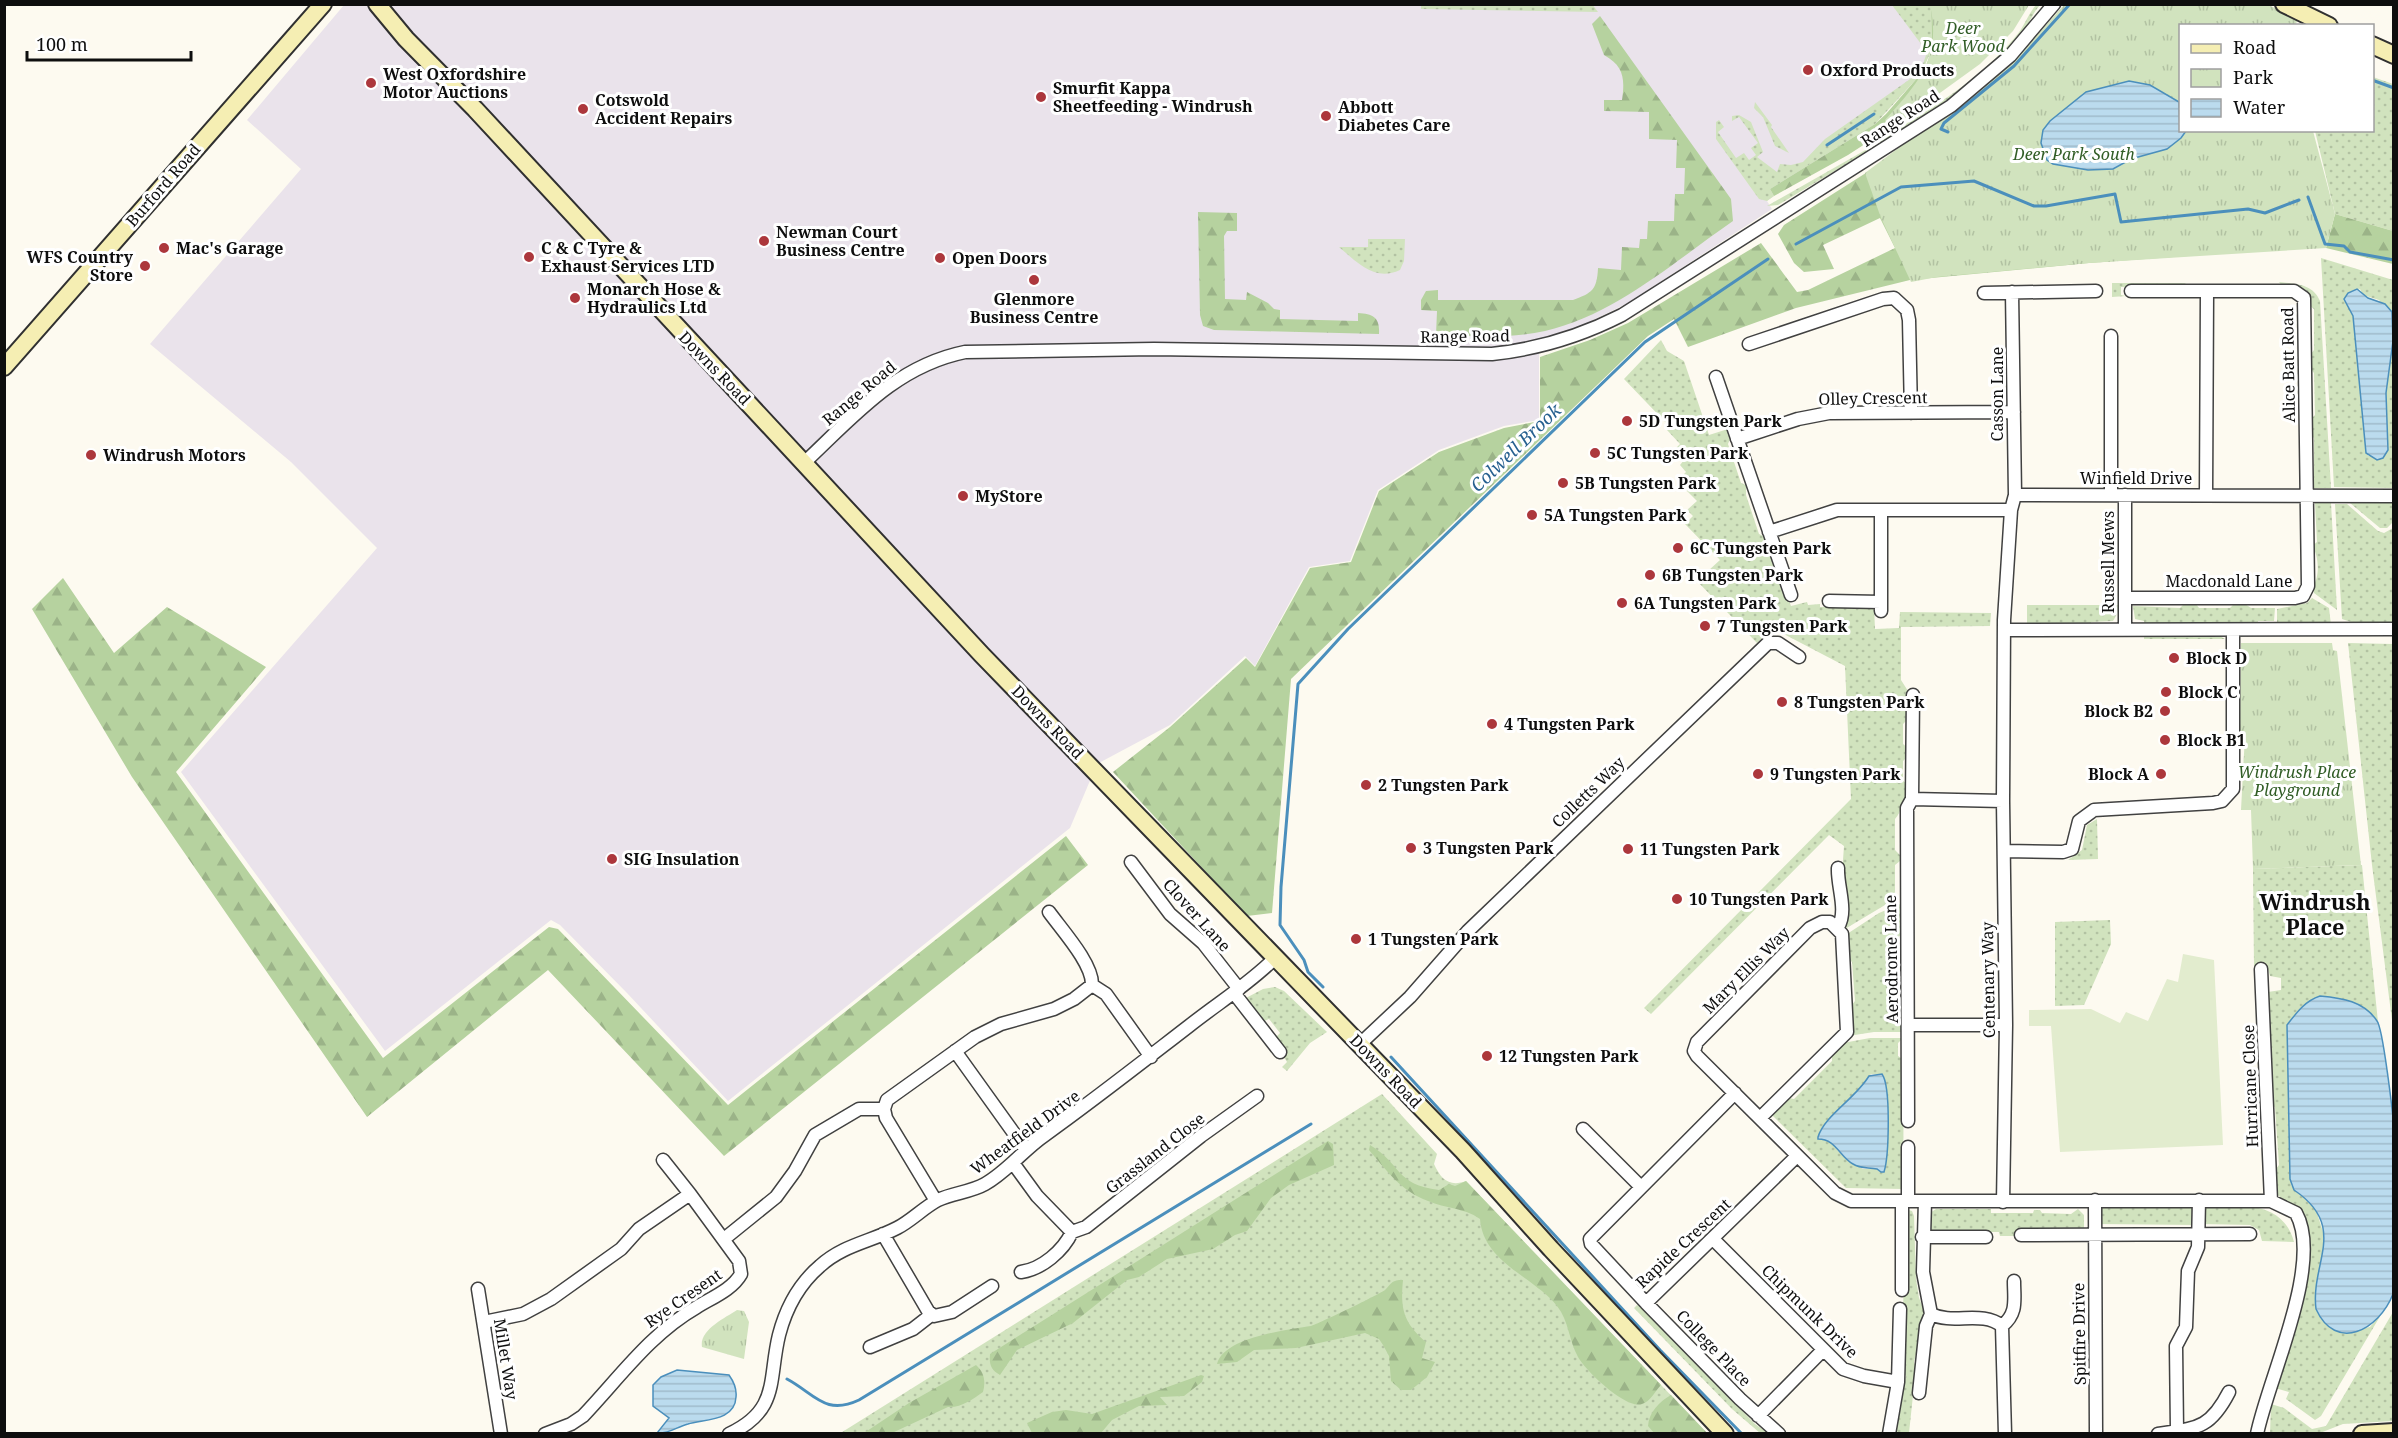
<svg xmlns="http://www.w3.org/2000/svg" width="2398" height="1438" font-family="'Noto Serif',serif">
  <defs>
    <pattern id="grass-dots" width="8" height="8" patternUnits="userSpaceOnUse" patternTransform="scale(1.5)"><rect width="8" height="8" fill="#d1e3be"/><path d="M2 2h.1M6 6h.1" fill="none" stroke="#b2c2a2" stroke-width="1.8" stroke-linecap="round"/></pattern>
    <pattern id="forest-firs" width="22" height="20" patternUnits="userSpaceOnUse" patternTransform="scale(1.5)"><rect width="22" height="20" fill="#b6d29f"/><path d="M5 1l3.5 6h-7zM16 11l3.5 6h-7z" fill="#9bb388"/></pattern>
    <pattern id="park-tufts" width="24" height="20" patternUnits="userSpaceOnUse" patternTransform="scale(1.5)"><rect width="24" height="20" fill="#d1e3be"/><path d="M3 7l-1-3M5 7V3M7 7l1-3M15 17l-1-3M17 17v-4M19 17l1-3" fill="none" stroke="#b2c2a2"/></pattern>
    <pattern id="water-rules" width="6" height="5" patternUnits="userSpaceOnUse" patternTransform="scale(1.5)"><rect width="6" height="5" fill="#bbdbee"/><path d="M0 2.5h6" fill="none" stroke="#a0bbcb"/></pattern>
  </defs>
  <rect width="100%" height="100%" fill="#fdfaf0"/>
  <path fill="#eae3eb" d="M1931,4l1,9 -7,56 -50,55 -105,65 4,7 -7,5 5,8 -144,94 -59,29 -30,9v79l-35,6 -65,24 -61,40 -28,71 -41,6 -54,99 -10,-10 -75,69 -73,39 -27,64 -342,273 -101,-108 -67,-68 -9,-5 -166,131 -204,-279 196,-224 -86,-86 -141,-118 151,-175 -54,-49 97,-115z"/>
  <path fill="url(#grass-dots)" fill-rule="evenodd" d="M1592,4l6,8 -177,-3v-5z
    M1892,5h39l1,44 -11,25 -46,50 -105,65 4,7 -7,5 -8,-2 -43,-60v-17l3,-2 5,7 -6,5 18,26 8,-5 5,7 7,-5 -5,-7 7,-5 -19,-26 -7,4v-5l7,-1 12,7 12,30 -6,5 20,15 3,-8 11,1 12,-3 22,-23 88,-62 10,-13 4,-12z
    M2036,5h4c-9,10 -13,25 -23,35 -39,42 -88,73 -136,104l-2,-3c47,-30 101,-60 137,-105 8,-9 12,-22 20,-31z
    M2373,77l20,7v147l-58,-17 -20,-83 57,-1z
    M1755,102l17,23 -1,2 18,26 -14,-7 -12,-29 -9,-9z
    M1869,148l1,2 -92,55 -11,1z
    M1368,239h37l-1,22 -4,9c-26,12 -43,-8 -61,-23h29z
    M2321,258l72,22v208l-59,-1zM2360,289l3,6 16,5 14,19v22l-7,52 2,57 -20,6 -15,-140 -8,-16 3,-7z
    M2279,282c18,2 34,2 41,19l11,187h-21l4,-8v-42l-3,-3v-16l4,-4 -1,-42 -4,-5v-13l4,-5v-41l-4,-3 -3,-15 -7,-4h-17z
    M2112,283h74l-5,4h-60v8l5,1 -14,1z
    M1661,340l6,11 17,10 25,74 19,-6 2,10 -2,5 13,39 5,2v10l13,39 6,3 26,69 16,-4 1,3 12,-1v3h54l1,22 24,-1 1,-16 91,1 -1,13 -89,1v53l7,11v28l-5,5v20l5,4v8l-5,5v20l5,3v13c-8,6 -6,15 -13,22v31l5,5v6l-5,4v34l-50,30 1,-24 -5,-17 3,-42 -15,-11 -178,179 -7,-6 207,-209 -6,-133 -73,-38 -15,15 -60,-62 23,-21 -35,-36 8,-8 -6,-6 10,-9 -20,-20 9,-9 -6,-7 4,-5 -10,-10 6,-6 -13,-14 3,-3 -46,-48z
    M2315,503h16l6,107 -23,-17 -1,-7c7,-9 6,-31 -1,-40l5,-4z
    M2350,503h43v19l-6,6h-7z
    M2335,504h12l31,27 6,2 9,-5v94h-42l-9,-3z
    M2312,598l17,10 2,17 -54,-1v-15l30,-6z
    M2184,604h12l3,4h31l4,-4h11l6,4h24l-1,13h-16v3h-114v-3l-9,-2 -2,-13 47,2z
    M2027,605h91l-1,9 -4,7 -22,1v3h-64z
    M2218,635l7,4h-81v-3z
    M2348,643l45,1v384l-21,-163z
    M2097,819l1,40 -30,1 14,-10 5,-25z
    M2362,865l16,157c-19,-18 -32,-24 -58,-26l-33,29 4,160 25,25 8,25 -8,74 5,10 25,13 24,-5 12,-14 -61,103 -6,4 -29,-21 3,-7 -14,-4c11,-38 47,-137 29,-171 -6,-12 -19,-14 -27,-23l-2,-24 4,-5 -4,-58 -4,-2 -3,-113 13,-2v-12l-11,-2 -3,-11 -13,1 -1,-97z
    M1903,903v30l-5,4v66l5,5v24h-29l-26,4 3,-30 4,-5 -3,-39 -4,-4 -1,-24 32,-21z
    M2110,920l1,24 -27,61 -29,1v-84z
    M1275,987l9,4 43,41 -17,11 -23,28 -5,-4 5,-5 -14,-22 7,-7 -11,-14 -9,4 -16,-24 19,-10z
    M1870,1038h33l-5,5v13l6,4 -1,129 -57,-1 -74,-73 17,-17 5,1 38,-38v-6l11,-12zM1871,1074l13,1 3,85 -10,9h-14l-19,-12 -17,-18 1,-19 28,-25z
    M1382,1094l55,60 -3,10c7,16 16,23 32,17l241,252 -868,1z
    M2196,1203l-1,22 -97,-1v-20z
    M2202,1204c35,2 81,-5 92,38l-32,-1 -3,-11 -9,-5 -48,-1z
    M1905,1209l7,2 2,5 2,63 3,19 7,17 -12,47 2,5 -7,66 -18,1 7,-37 4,-2 4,-19 -4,-5z
    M1936,1209h55v4h42l1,-3h6l2,3 29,1 7,-5 6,6v16l-59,1 -7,-4 -4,8h-14l-1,-4h-70l1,-19z
    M1637,1305l7,3 111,116 13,9h-8l-28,-24 -98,-101z
    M2393,1312v109l-50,3 -23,9 -50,1 1,-30 13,4 28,21 14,-3z"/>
  <path fill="url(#forest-firs)" d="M1931,5h75l-76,97 -82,53 -74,41 -4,-7 105,-65 11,-10 39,-45 7,-20z
    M1600,16l131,183 2,22c-58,40 -118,94 -188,110 -36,8 -73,5 -109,4l1,-24 -16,-1v-10l5,-9 12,-1v10h135c19,-7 24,-10 25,-32l23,2 1,-23 17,1 1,-9h7l1,-18h26l1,-27h9l1,-26h-9l1,-28 -28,-1v-27l-45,-1v-11h18c3,-21 2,-34 -18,-45l-12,-31z
    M1869,171l446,76 -226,16 -179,17 -114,28 -108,39 -14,-28 -26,17 -357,343 -19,234 -25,3 -134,-144 57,-45 76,-69 9,9 55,-99 41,-6 28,-71 60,-39 65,-24 36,-7v-64l50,-17 38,-17 133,-80 36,49 11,-2 87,-42 -15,-30 -57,27 11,24 -30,3 -10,-9 -16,-29 6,-9z
    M1198,212l39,1v18h-10l-3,5 1,63 21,1 1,-8 21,11 6,6 6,1v9l78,2v-8c16,1 22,5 21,21l-165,-4 -11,-4 -3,-11z
    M2335,214l58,17v33l-67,-16z
    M63,578l51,75 53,-46 99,60 -90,105 207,286 166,-131 9,2 170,176 338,-269 22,29 -364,291 -176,-186 -181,147 -235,-340 -100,-168z
    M1328,1141l5,3 1,21 -45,20 -18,13 -24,33 -12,4 -22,14 -46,10 -28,18 -12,3 -54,43 -56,27 -17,25c-9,-5 -11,-10 -10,-21z
    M1370,1145c31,18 25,40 69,45l10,-6 6,2 11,-5 195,204c-5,5 -11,17 -19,19 -16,6 -57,-34 -64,-47 -9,-16 -9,-36 -21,-51 -23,-29 -74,-44 -77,-87 -17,-12 -34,-10 -52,-18 -27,-10 -41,-30 -59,-51z
    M1399,1280h4c-3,30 1,43 23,62l-4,16 13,4 -8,15 -16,13h-10l-10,-9 -2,-25 -6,-11 -4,-6 -14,-6 -69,15 -42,2 -17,12 -20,2c7,-27 70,-34 94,-38 7,-2 69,-32 74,-36 6,-6 6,-9 14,-10z
    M976,1365c8,7 10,16 7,27 -10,7 -22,16 -35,15l-56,26h-28l45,-30z
    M1201,1375l3,1 -2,6 -18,14 -24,1 7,8 -28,1 -27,14 -11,13h-69l-5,-10 25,-11 14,-2 26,4z
    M1671,1395l36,38h-53l-6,-7c1,-14 11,-24 23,-31z"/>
  <path fill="url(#park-tufts)" d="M1930,5h99l-16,26 -33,33 -90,65 -5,-9c33,-37 57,-62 45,-115z
    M2064,5h204l31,13 -4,7 -115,1v104l133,1 22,83 -9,34 -237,15 -152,14 -26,5 -30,-64 -16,-45 148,-111z
    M2241,643h91l1,7 4,1 24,214 -108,4 -2,-59h-10l4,-75 -5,-5z
    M737,1310l7,1 5,11 -5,37 -42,-12c-3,-17 23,-29 35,-37z"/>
  <path fill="#e2ecce" d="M2183,954l31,6 9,185 -163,7 -9,-126h-22v-16l62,-1 29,14 6,-11 22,9 19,-42 11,3z"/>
  <path fill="url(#water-rules)" stroke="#4b8fbc" stroke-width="1.5" d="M2129,81l21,4 29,17 1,28 6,1 -5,7 -14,11 -36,10 -18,10 -25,1 -35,-6 -6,-4 -6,-17 2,-13 7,-9 36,-29z
    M2357,289l11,9 17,6 7,8 1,29 -7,52 2,57 -5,8 -6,2 -11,-7 -13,-137 -9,-17 4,-6z
    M2320,996c22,2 44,5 57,25 6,7 16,94 17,108 1,41 0,83 0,124 0,12 3,30 -1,41 -14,36 -57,59 -77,15 -6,-46 33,-82 -22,-119l-4,-11 -3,-154c10,-13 18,-24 33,-29z
    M1882,1074c9,12 7,82 2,98h-3l-4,-3c-9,-2 -16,0 -24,-5 -14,-8 -17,-25 -35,-25v-2c7,-22 37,-38 51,-61z
    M677,1370l52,5c5,7 8,13 7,22 -1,24 -31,22 -48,27 -12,3 -18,10 -31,9l12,-15 -16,-12v-21l8,-8z"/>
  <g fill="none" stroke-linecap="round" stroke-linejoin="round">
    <path stroke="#4b8fbc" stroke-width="3" d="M2372,80l22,8
      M1948,132l-7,-3 3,-6 70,-57 56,-62
      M1827,145l47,-31
      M2308,197l17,47 19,2 6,6 44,8
      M1796,244l105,-57 73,-6 60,25h12l69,-12 6,28 127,-13 17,4 34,-13
      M1323,987l-15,-15 -4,-12 -24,-35 1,-38 17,-203 50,-55 297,-287 123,-83
      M1391,1057l269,293 82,84
      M787,1379c28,15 38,37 72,21l452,-276"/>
    <defs>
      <path id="street" d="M1984,293l112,-2
        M2111,336v159
        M1749,344l134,-45 11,-1 13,12 2,10 2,93
        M1716,377l75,218
        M1737,439l61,-20 31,-6 185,-1
        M805,462c49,-46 91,-96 160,-110l189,-3 338,5c47,-5 87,-17 130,-39l329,-209 59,-50 44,-52
        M2015,495l379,1
        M2206,495l1,-203
        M1881,510v101
        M1769,532l68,-22h174
        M2125,598h170l8,-2 5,-10 -4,-288 -10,-7h-163
        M1829,601l52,1
        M2125,629v-134
        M2005,630l389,-1
        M1912,799l91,2
        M2004,851l59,1 9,-3 7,-28 15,-11 119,-7 9,-2 11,-12v-159
        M1131,862l39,52 33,29 36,46
        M1838,868c-1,18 10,43 0,59
        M1049,912c13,18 44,52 43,73
        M2261,969l10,232
        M1092,985l14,9 45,63
        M1234,993l46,59
        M1909,1025h97
        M1360,1044l50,-47 58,-66 300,-288h10l21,14
        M955,1051l71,99
        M1735,1093l-145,146 1,5 55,59 151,-147
        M1761,1117l86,-85 -5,-98 -12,-12h-8l-12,6 -113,114 -3,9 3,5 138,137 16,8h420l25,12c28,50 -28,166 -39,221
        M1908,1121l-1,-313 5,-9 1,-104
        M1583,1129l58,58
        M663,1160l27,34
        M1013,1163l24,33 35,36
        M2095,1200l1,234
        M936,1201l-50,-83 -2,-9 3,-9 88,-63 26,-13 53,-15 20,-10 18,-14
        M1908,1201v-54
        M1925,1201l-2,71 8,42c22,11 51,-4 71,12l3,108
        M2003,1202l3,-177 -3,-224 1,-181 7,-110 4,-15 -3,-203
        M883,1234l45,77 6,5 18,-4 40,-26
        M2021,1235l229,-1
        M1922,1237h64
        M724,1239l52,-42 19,-26 20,-36 44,-26h25
        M1713,1239l130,130 21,7 34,6
        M1021,1272c21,-3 42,-21 51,-40l14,-5 115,-91 56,-40
        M478,1289l23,145
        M1902,1290v-89
        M1646,1303l94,96 39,35
        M484,1322l39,-8 28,-15 70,-50 18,-20 51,-35 49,67 2,13c-9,16 -30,24 -44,33 -47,27 -77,70 -114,109l-12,8 -26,10
        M2002,1326c16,-13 12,-26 12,-45
        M870,1347l43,-18 18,-14
        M1919,1393l7,-67 5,-12
        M1758,1416l65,-66
        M2177,1431l-1,-85 10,-19 2,-56 10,-24 1,-47
        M729,1434c51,-24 39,-54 50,-99 7,-27 20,-51 41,-69 23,-21 50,-24 77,-38 14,-7 26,-20 41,-28 15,-7 33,-8 47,-16 23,-13 38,-34 60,-49 49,-35 96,-72 144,-109 29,-23 60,-42 86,-68
        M1889,1434l9,-52 2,-73
        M2158,1434c39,-6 52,-5 71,-42"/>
      <path id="secondary" d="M377,4l29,35 69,70 507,546 481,496 88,98 174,185
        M2284,4l45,22
        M2372,45l22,10
        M4,367l319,-363
        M2362,1434l32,-2"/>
    </defs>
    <use href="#street" stroke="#414141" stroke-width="15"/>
    <use href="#secondary" stroke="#303030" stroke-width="20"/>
    <use href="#street" stroke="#fff" stroke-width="12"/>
    <use href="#secondary" stroke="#f5eeb3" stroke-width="16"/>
  </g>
  <g fill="#ac373c" stroke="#fff" stroke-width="2">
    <circle cx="1808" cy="70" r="6"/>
    <circle cx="371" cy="83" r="6"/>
    <circle cx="1041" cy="97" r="6"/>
    <circle cx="583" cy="109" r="6"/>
    <circle cx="1326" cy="116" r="6"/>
    <circle cx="764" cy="241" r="6"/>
    <circle cx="164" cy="248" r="6"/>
    <circle cx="529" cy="257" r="6"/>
    <circle cx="940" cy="258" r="6"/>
    <circle cx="145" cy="266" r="6"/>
    <circle cx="1034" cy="280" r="6"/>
    <circle cx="575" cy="298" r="6"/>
    <circle cx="1627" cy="421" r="6"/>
    <circle cx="1595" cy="453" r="6"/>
    <circle cx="91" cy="455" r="6"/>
    <circle cx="1563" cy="483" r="6"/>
    <circle cx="963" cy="496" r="6"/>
    <circle cx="1532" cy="515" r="6"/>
    <circle cx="1678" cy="548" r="6"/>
    <circle cx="1650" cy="575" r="6"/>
    <circle cx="1622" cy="603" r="6"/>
    <circle cx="1705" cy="626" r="6"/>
    <circle cx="2174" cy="658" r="6"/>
    <circle cx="2166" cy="692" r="6"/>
    <circle cx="1782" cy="702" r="6"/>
    <circle cx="2165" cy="711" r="6"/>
    <circle cx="1492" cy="724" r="6"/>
    <circle cx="2165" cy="740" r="6"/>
    <circle cx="1758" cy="774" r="6"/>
    <circle cx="2161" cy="774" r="6"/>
    <circle cx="1366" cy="785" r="6"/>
    <circle cx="1411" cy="848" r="6"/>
    <circle cx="1628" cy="849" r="6"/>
    <circle cx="612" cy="859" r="6"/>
    <circle cx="1677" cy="899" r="6"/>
    <circle cx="1356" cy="939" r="6"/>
    <circle cx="1487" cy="1056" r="6"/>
  </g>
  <g text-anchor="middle" stroke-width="6" stroke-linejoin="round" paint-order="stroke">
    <g font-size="16" font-style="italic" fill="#315d26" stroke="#fff">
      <text x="1963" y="34">Deer<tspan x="1963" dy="18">Park Wood</tspan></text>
      <text x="2074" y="160">Deer Park South</text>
      <text x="2297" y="778">Windrush Place<tspan x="2297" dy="18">Playground</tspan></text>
    </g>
    <g font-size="16" font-weight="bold" fill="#0e0e0e" stroke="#fff" text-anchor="start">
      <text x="1820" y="76">Oxford Products</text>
      <text x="383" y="80">West Oxfordshire<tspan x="383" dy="18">Motor Auctions</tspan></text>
      <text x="1053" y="94">Smurfit Kappa<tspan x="1053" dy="18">Sheetfeeding - Windrush</tspan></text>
      <text x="595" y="106">Cotswold<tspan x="595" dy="18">Accident Repairs</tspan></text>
      <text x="1338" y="113">Abbott<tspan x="1338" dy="18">Diabetes Care</tspan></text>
      <text x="776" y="238">Newman Court<tspan x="776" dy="18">Business Centre</tspan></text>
      <text x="176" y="254">Mac's Garage</text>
      <text x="541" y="254">C &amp; C Tyre &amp;<tspan x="541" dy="18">Exhaust Services LTD</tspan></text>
      <text x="133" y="263" text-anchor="end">WFS Country<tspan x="133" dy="18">Store</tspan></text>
      <text x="952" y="264">Open Doors</text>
      <text x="587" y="295">Monarch Hose &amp;<tspan x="587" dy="18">Hydraulics Ltd</tspan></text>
      <text x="1034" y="305" text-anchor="middle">Glenmore<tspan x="1034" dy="18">Business Centre</tspan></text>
      <text x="1639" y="427">5D Tungsten Park</text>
      <text x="1607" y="459">5C Tungsten Park</text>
      <text x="103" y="461">Windrush Motors</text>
      <text x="1575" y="489">5B Tungsten Park</text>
      <text x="975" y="502">MyStore</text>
      <text x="1544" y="521">5A Tungsten Park</text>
      <text x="1690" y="554">6C Tungsten Park</text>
      <text x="1662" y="581">6B Tungsten Park</text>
      <text x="1634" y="609">6A Tungsten Park</text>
      <text x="1717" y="632">7 Tungsten Park</text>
      <text x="2186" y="664">Block D</text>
      <text x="2178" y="698">Block C</text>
      <text x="1794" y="708">8 Tungsten Park</text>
      <text x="2153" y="717" text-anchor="end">Block B2</text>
      <text x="1504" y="730">4 Tungsten Park</text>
      <text x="2177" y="746">Block B1</text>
      <text x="1770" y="780">9 Tungsten Park</text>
      <text x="2149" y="780" text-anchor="end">Block A</text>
      <text x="1378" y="791">2 Tungsten Park</text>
      <text x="1423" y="854">3 Tungsten Park</text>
      <text x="1640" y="855">11 Tungsten Park</text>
      <text x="624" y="865">SIG Insulation</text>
      <text x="1689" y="905">10 Tungsten Park</text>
      <text x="1368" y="945">1 Tungsten Park</text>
      <text x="1499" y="1062">12 Tungsten Park</text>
    </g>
    <g font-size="16" fill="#0e0e0e" stroke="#fff">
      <text transform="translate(1900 118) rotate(-33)" y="6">Range Road</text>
      <text transform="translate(163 185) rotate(-49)" y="6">Burford Road</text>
      <text transform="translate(1465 336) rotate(-1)" y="6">Range Road</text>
      <text transform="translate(2288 365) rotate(-91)" y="6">Alice Batt Road</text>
      <text transform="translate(715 368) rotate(46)" y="6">Downs Road</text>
      <text transform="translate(859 393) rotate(-40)" y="6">Range Road</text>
      <text transform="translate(1997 394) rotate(-90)" y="6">Casson Lane</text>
      <text transform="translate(1873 398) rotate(-1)" y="6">Olley Crescent</text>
      <text x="2136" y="484">Winfield Drive</text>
      <text transform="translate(2108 562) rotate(-90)" y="6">Russell Mews</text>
      <text x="2229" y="587">Macdonald Lane</text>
      <text transform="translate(1048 722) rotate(46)" y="6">Downs Road</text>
      <text transform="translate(1588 792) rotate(-44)" y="6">Colletts Way</text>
      <text transform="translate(1197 915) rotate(48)" y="6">Clover Lane</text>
      <text transform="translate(1891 959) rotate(-91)" y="6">Aerodrome Lane</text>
      <text transform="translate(1746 970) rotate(-45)" y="6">Mary Ellis Way</text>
      <text transform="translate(1988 980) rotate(-91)" y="6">Centenary Way</text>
      <text transform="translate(1386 1071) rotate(46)" y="6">Downs Road</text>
      <text transform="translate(2250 1086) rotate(-92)" y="6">Hurricane Close</text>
      <text transform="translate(1025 1132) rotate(-36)" y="6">Wheatfield Drive</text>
      <text transform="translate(1155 1153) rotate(-38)" y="6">Grassland Close</text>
      <text transform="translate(1683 1243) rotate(-43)" y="6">Rapide Crescent</text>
      <text transform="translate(683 1298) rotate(-35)" y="6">Rye Cresent</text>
      <text transform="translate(1810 1311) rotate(44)" y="6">Chipmunk Drive</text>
      <text transform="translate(2079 1334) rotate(-91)" y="6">Spitfire Drive</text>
      <text transform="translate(1714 1348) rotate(46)" y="6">College Place</text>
      <text transform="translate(506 1359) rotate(81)" y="6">Millet Way</text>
    </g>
    <g font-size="18" font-style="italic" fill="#276190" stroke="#fff">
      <text transform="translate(1516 448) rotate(-44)" y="6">Colwell Brook</text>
    </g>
    <g font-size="22" font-weight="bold" fill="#0e0e0e" stroke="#fff">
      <text x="2315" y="910">Windrush<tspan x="2315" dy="25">Place</tspan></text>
    </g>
  </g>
  <rect width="2398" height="1438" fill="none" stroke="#0e0e0e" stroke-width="12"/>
  <rect x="2179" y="24" width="195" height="108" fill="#ffffff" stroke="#9f9f9f" stroke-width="1.5"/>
  <rect x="2191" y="44" width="30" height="9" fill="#f5eeb3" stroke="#9f9f9f" stroke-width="1.5"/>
  <text x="2233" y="54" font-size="18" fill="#0e0e0e">Road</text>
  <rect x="2191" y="69" width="30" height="18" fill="url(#park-tufts)" stroke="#9f9f9f" stroke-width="1.5"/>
  <text x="2233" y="84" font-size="18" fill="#0e0e0e">Park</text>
  <rect x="2191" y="99" width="30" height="18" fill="url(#water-rules)" stroke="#9f9f9f" stroke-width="1.5"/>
  <text x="2233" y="114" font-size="18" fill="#0e0e0e">Water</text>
  <path d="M27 51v9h164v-9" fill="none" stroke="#0e0e0e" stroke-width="3"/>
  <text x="36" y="51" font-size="18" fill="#0e0e0e" stroke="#ffffff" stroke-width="4.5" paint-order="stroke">100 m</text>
</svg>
